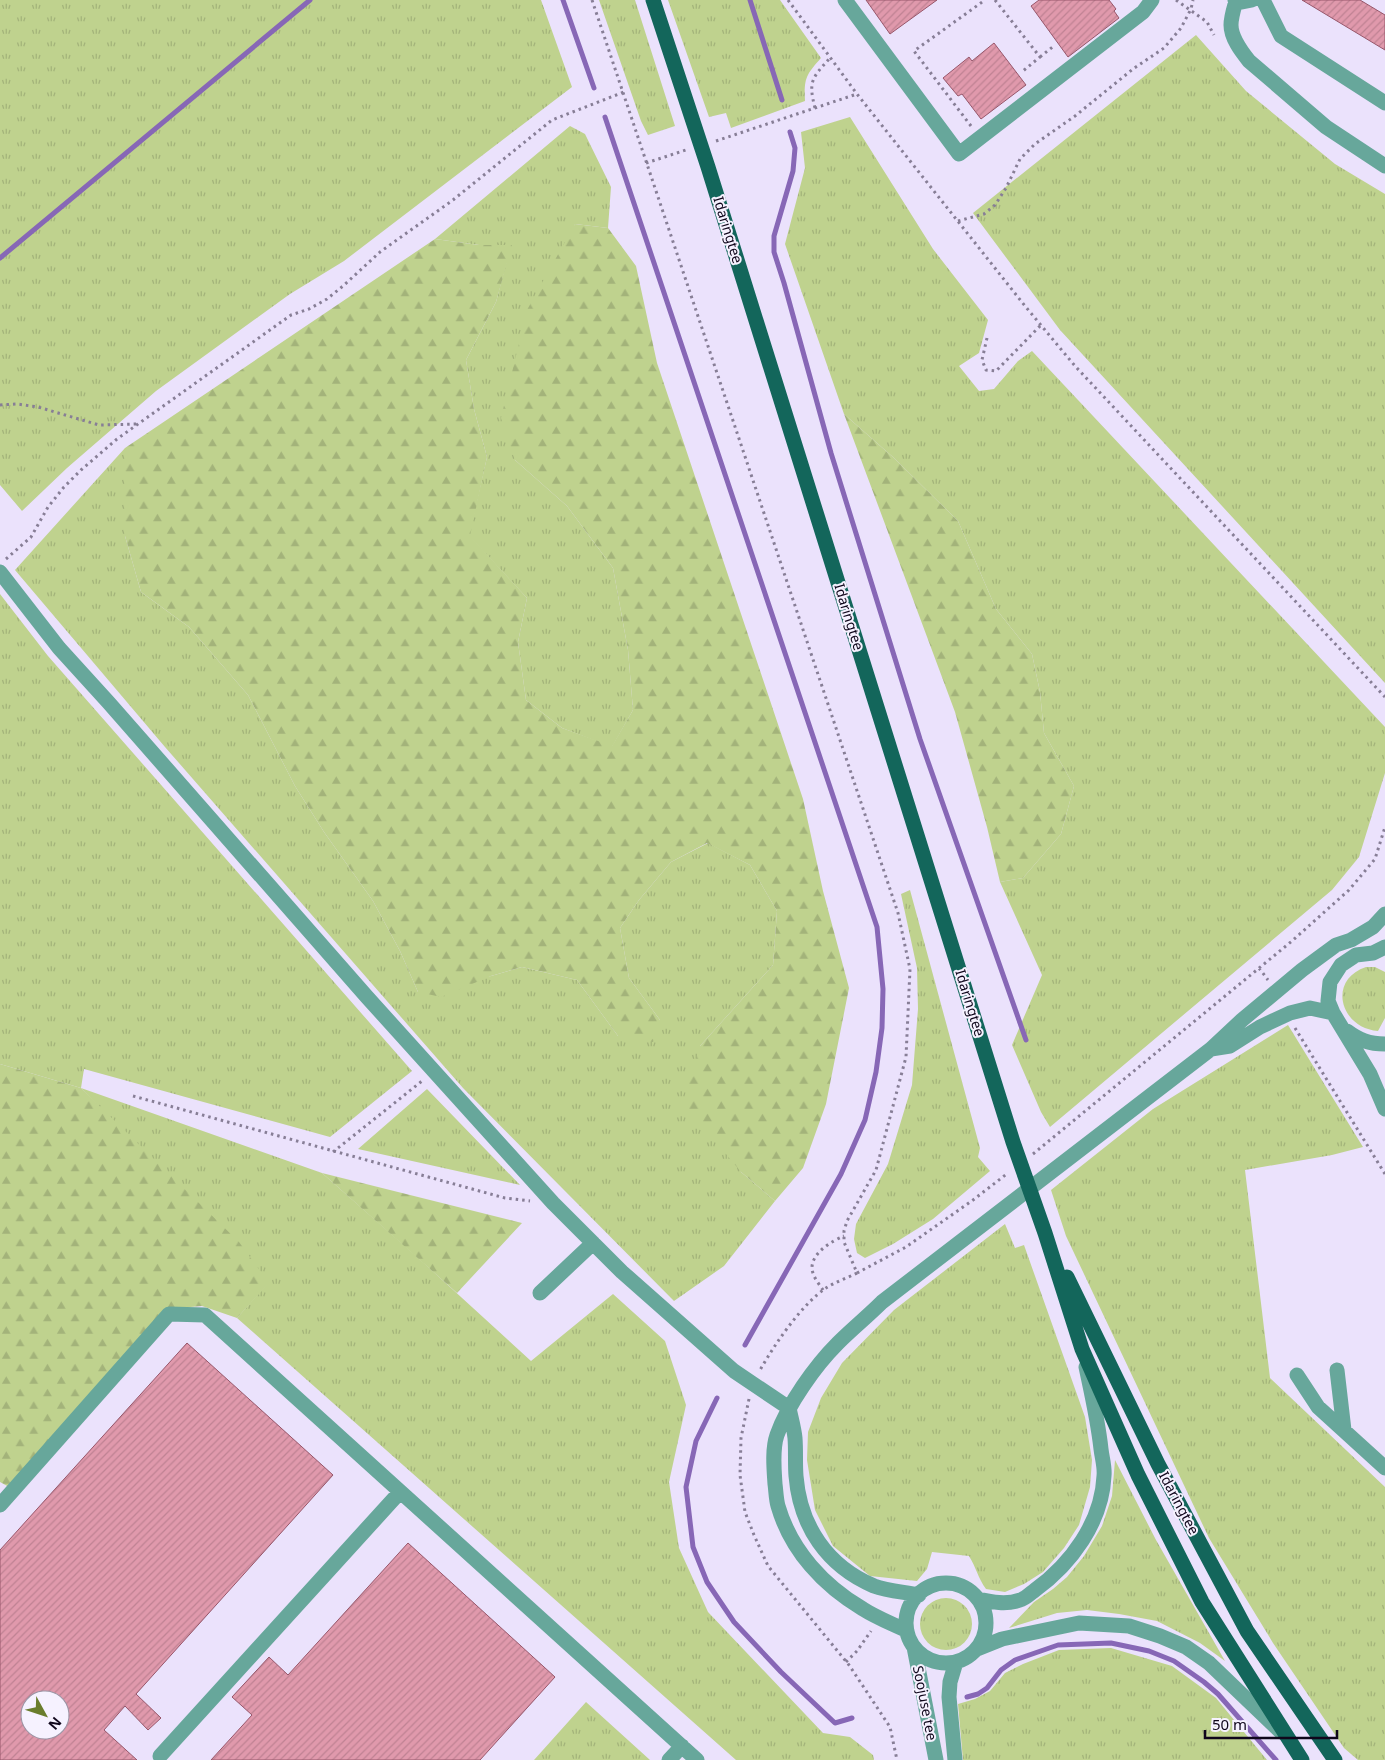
<svg xmlns="http://www.w3.org/2000/svg" width="1385" height="1760" font-family="'Noto Sans',sans-serif">
  <defs>
    <pattern id="grass-tufts" width="24" height="20" patternUnits="userSpaceOnUse" patternTransform="scale(1.25)"><rect width="24" height="20" fill="#bfd28e"/><path d="M3 7l-1-3M5 7V3M7 7l1-3M15 17l-1-3M17 17v-4M19 17l1-3" fill="none" stroke="#a3b37a"/></pattern>
    <pattern id="forest-firs" width="22" height="20" patternUnits="userSpaceOnUse" patternTransform="scale(1.25)"><rect width="22" height="20" fill="#bfd28e"/><path d="M5 1l3.5 6h-7zM16 11l3.5 6h-7z" fill="#a3b37a"/></pattern>
    <pattern id="building-hatch" width="6" height="6" patternUnits="userSpaceOnUse" patternTransform="scale(1.25)"><rect width="6" height="6" fill="#e099ac"/><path d="M-1 1l2-2M0 6l6-6M5 7l2-2" fill="none" stroke="#bf8293"/></pattern>
  </defs>
  <rect width="100%" height="100%" fill="#ebe2fc"/>
  <path fill="url(#grass-tufts)" d="M0,0h541l31,87 -228,174 -54,33 -134,97 -89,77 -45,43 -22,-26z
    M599,0h36l40,126 -27,9 -7,-14z
    M668,0h112l41,58c-15,17 -17,20 -16,43l-74,27 -5,-15 -17,4z
    M1196,35l50,56 89,73 50,30v489l-325,-353 -87,-117z
    M850,117l83,132 55,71 -9,33 -20,13 20,25 15,-2 24,-28 14,-10 353,376v46l-26,84 -27,33 -282,237 -9,-15 -29,-67 30,-70 -42,-93 23,-4 38,-44 13,-48 -30,-53 -4,-41 -8,-38 -36,-45 -38,-88 -64,-63 -50,-44 -59,-170 20,-76 -4,-36z
    M570,126l15,8 26,53 -3,41 -33,-4 -60,236 52,46 46,62 15,82 5,60 -21,37 -50,-19 -36,-28 -8,-58 9,-44 -58,-62 18,-79 -13,-48 -8,-49 30,-58 15,-57h-32l-44,-6z
    M125,448v88l16,56 48,35 59,68 47,91 29,46 49,69 27,50 18,41 73,-16 31,-9 55,13 41,56 42,-16 -31,-42 -9,-50 19,-28 32,-38 37,-19 42,22 27,46 -4,54 -73,81 41,126 34,29 -51,65 -50,35 -211,-213 -298,-341 -150,-177z
    M0,594l48,62 364,415 -82,66 -246,-68 -3,19 241,85 93,82 116,106 82,-67 52,47 21,64 -17,77 10,66 29,64 115,121 27,4 23,18 1,5h-138l-499,-442 31,-35 -187,-195 -81,-24z
    M910,890l70,258 -2,9 12,14 -57,48 -40,25 -28,14 -8,-5 -3,-14 2,-15 32,-60 24,-79 6,-76 -1,-41 -16,-74z
    M1366,967h9l10,5v46l-7,13c-38,-3 -51,-51 -12,-64z
    M1288,1025l75,122 -31,8 -87,15 25,208 115,109v273h-27l-14,-12 -71,-105 -64,-105 -143,-302 -15,-46 102,-81z
    M427,1089l93,96 -162,-36z
    M1005,1224l10,24 9,-3 61,172 7,43 -2,27 -11,38 -15,23 -21,24 -19,12 -19,8 -19,-3c-8,-11 -10,-22 -17,-33l-37,-4 -5,17 -10,12 -47,-5 -37,-30 -18,-36 -8,-50 1,-28 13,-34 21,-35 52,-53z
    M1115,1460l41,80 69,121 -25,-18 -43,-22 -38,-7 -32,-4 -30,3 -48,15 25,-26 19,-13 14,-12 17,-21 18,-30 10,-30z
    M920 1624a26 26 0 1 1 52 0a26 26 0 1 1-52 0Z
    M1111,1648l61,18 44,32 51,62h-304l-5,-56 17,-5 15,-8 15,-18 18,-9 36,-14z
    M586,1702l64,58h-116z"/>
  <path fill="url(#forest-firs)" d="M575,224l33,4 28,38 21,97 146,436 20,92 26,97 -23,116 -23,64 -28,33 -34,-29 -58,-70 17,-56 73,-81 4,-54 -27,-46 -43,-22 -36,19 -32,38 -19,28 9,50 31,42 -7,22 -35,-6 -41,-56 -55,-13 -31,9 -50,21 -23,-5 -18,-41 -27,-50 -49,-69 -29,-46 -47,-91 -59,-68 -48,-35 -16,-56v-88l310,-209 44,6h33l-16,57 -30,58 8,49 13,48 -17,79 57,62 -9,44 8,58 36,28 50,18 21,-36 -5,-60 -15,-82 -46,-62 -52,-46 -14,-42 26,-108z
    M844,414l50,44 64,63 38,88 36,45 8,38 4,41 30,53 -13,48 -38,44 -23,4 -13,-55 -32,-115z
    M0,1064l81,24 158,154 30,41 -32,35 -35,-12 -23,2 -170,179 -9,-5z
    M322,1173l200,50 -65,70z"/>
  <g fill="none" stroke-linecap="round" stroke-linejoin="round">
    <path stroke="#8767b6" stroke-width="5" d="M563,0l31,88
      M750,0l32,100
      M605,117l272,810 6,62 -1,39 -6,44 -11,48 -24,54 -96,171
      M790,132l5,16 -2,23 -19,65v16l10,31 47,170 89,286 106,301
      M0,258l310,-258
      M717,1398l-21,43 -10,46 7,60 14,35 27,40 47,50 54,51 17,-5
      M967,1697l11,-3 9,-6 14,-18 14,-10 43,-15 53,-2 38,8 25,10 30,21 14,12 58,66"/>
  </g>
  <path fill="url(#building-hatch)" stroke="#97566a" fill-rule="evenodd" d="M866,0h71l-47,34z
    M1039,0h70l7,9 -2,2 5,7 -51,39 -37,-51z
    M1302,0h58l25,15v35z
    M994,43l32,42 -45,34 -19,-25 -4,2 -15,-18 26,-21 3,4z
    M187,1343l146,132 -197,219 25,24 -13,12 -23,-24 -21,24 33,30h-137v-210zM30,1700h30v30h-30z
    M408,1543l147,134 -75,83h-269l41,-45 -20,-18 37,-40 19,18z"/>
  <g fill="none" stroke-linecap="round" stroke-linejoin="round">
    <path stroke="#877e96" stroke-width="3" stroke-dasharray="2.5 4" stroke-linecap="butt" d="M592,0l306,913 12,56 -4,88 -30,113 -29,51 -3,10v11l13,31c-10,5 -22,9 -31,15 -25,17 -51,56 -66,82
      M788,0l69,94 168,212 50,60 310,331
      M995,0l45,57 -17,14
      M1176,0l31,22 7,13
      M1040,57l15,-12
      M815,108c-7,-27 -3,-30 15,-50
      M971,126l-57,-75 71,-51
      M716,141l141,-47
      M646,163l40,-13
      M958,221l26,-7 11,-9 11,-17 14,-29 15,-15 40,-28 58,-47 31,-21 17,-20 10,-19 2,-9
      M987,338l-5,22 4,10 10,1 45,-46
      M0,405l17,-1 21,3 61,18 39,-1
      M6,559l25,-22 17,-30 16,-20 17,-17 36,-31 174,-124 18,-6 18,-10 16,-13 37,-34 73,-52 99,-80 72,-28
      M1259,968l9,12
      M1295,1028l90,146
      M133,1096l372,102 25,3
      M333,1152l89,-71
      M1033,1154l259,-213 57,-51 26,-31 10,-32
      M857,1273l49,-26 67,-47 35,-27
      M823,1290c-4,-6 -10,-13 -11,-21 -1,-16 20,-28 32,-33
      M749,1399l-8,39 -1,37 5,37 9,23 14,31 81,99 41,62 7,33
      M846,1662l11,-11 14,-20"/>
    <path stroke="#67a79b" stroke-width="15" d="M845,0l114,154 184,-142 9,-12
      M1235,0l7,2 10,-2
      M1263,0l18,36 104,67
      M1236,1c-2,7 -5,16 -5,24 0,13 10,26 18,36l77,66 59,39
      M0,572l59,76 50,55 258,294 186,206 69,69 112,99 55,37c2,10 5,20 6,30 1,13 0,26 1,38 4,50 31,90 78,110 13,5 30,6 45,9
      M1385,947l-12,6 -17,2 -15,10 -11,17 -2,19 5,12 37,61 15,35
      M1347,1031c12,9 22,13 38,13
      M1211,1049l19,-3 30,-19 30,-14 20,-5 23,5
      M540,1293l53,-50
      M1337,1370l7,60
      M1297,1375l21,32 67,61
      M0,1505l169,-191 36,1 492,445
      M906 1623a40 40 0 1 1 80 0a40 40 0 1 1-80 0Z
      M978,1599c14,3 28,6 42,1 5,-1 11,-7 15,-10 36,-26 67,-68 69,-114 1,-9 -2,-18 -3,-27 -3,-28 -9,-54 -15,-82
      M907,1631c-14,-7 -30,-13 -44,-22 -39,-23 -72,-58 -85,-103 -2,-7 -2,-15 -3,-22 -1,-15 -3,-35 2,-49 11,-31 38,-69 61,-92 14,-14 30,-27 44,-41l329,-253 31,-29 60,-50 34,-25 15,-5 22,-13 12,-13
      M914,1647l22,113
      M977,1649l25,-10 77,-16 50,3 31,10 26,11 23,16 72,69
      M160,1756l240,-264
      M669,1760l13,-14
      M955,1760l-6,-63 1,-15 6,-20"/>
    <path stroke="#13665b" stroke-width="15" d="M653,0l55,167 305,975 32,91 37,116 56,126 64,127 100,158
      M1067,1277l91,187 89,167 88,129"/>
  </g>
  <g text-anchor="middle" stroke-width="4" stroke-linejoin="round" paint-order="stroke">
    <g font-size="14" fill="#0f061b" stroke="#f6f2ff">
      <text transform="translate(728 230) rotate(73)" y="5">Idaringtee</text>
      <text transform="translate(849 617) rotate(73)" y="5">Idaringtee</text>
      <text transform="translate(970 1003) rotate(73)" y="5">Idaringtee</text>
      <text transform="translate(1179 1503) rotate(62)" y="5">Idaringtee</text>
      <text transform="translate(925 1703) rotate(79)" y="5">Soojuse tee</text>
    </g>
  </g>
  <g transform="translate(45 1715) rotate(130)"><circle r="24" fill="#f6f2ff" stroke="#9a94a4"/>
  <path d="M0-4L9 19L0 12L-9 19Z" fill="#6a7d2d"/>
  <text y="-8" font-size="14" font-weight="bold" text-anchor="middle" fill="#0f061b">N</text>
  </g>
  <path d="M1205 1730v8h132v-8" fill="none" stroke="#0f061b" stroke-width="2.5"/>
  <text x="1212" y="1730" font-size="15" fill="#0f061b" stroke="#f6f2ff" stroke-width="4" paint-order="stroke">50 m</text>
</svg>
